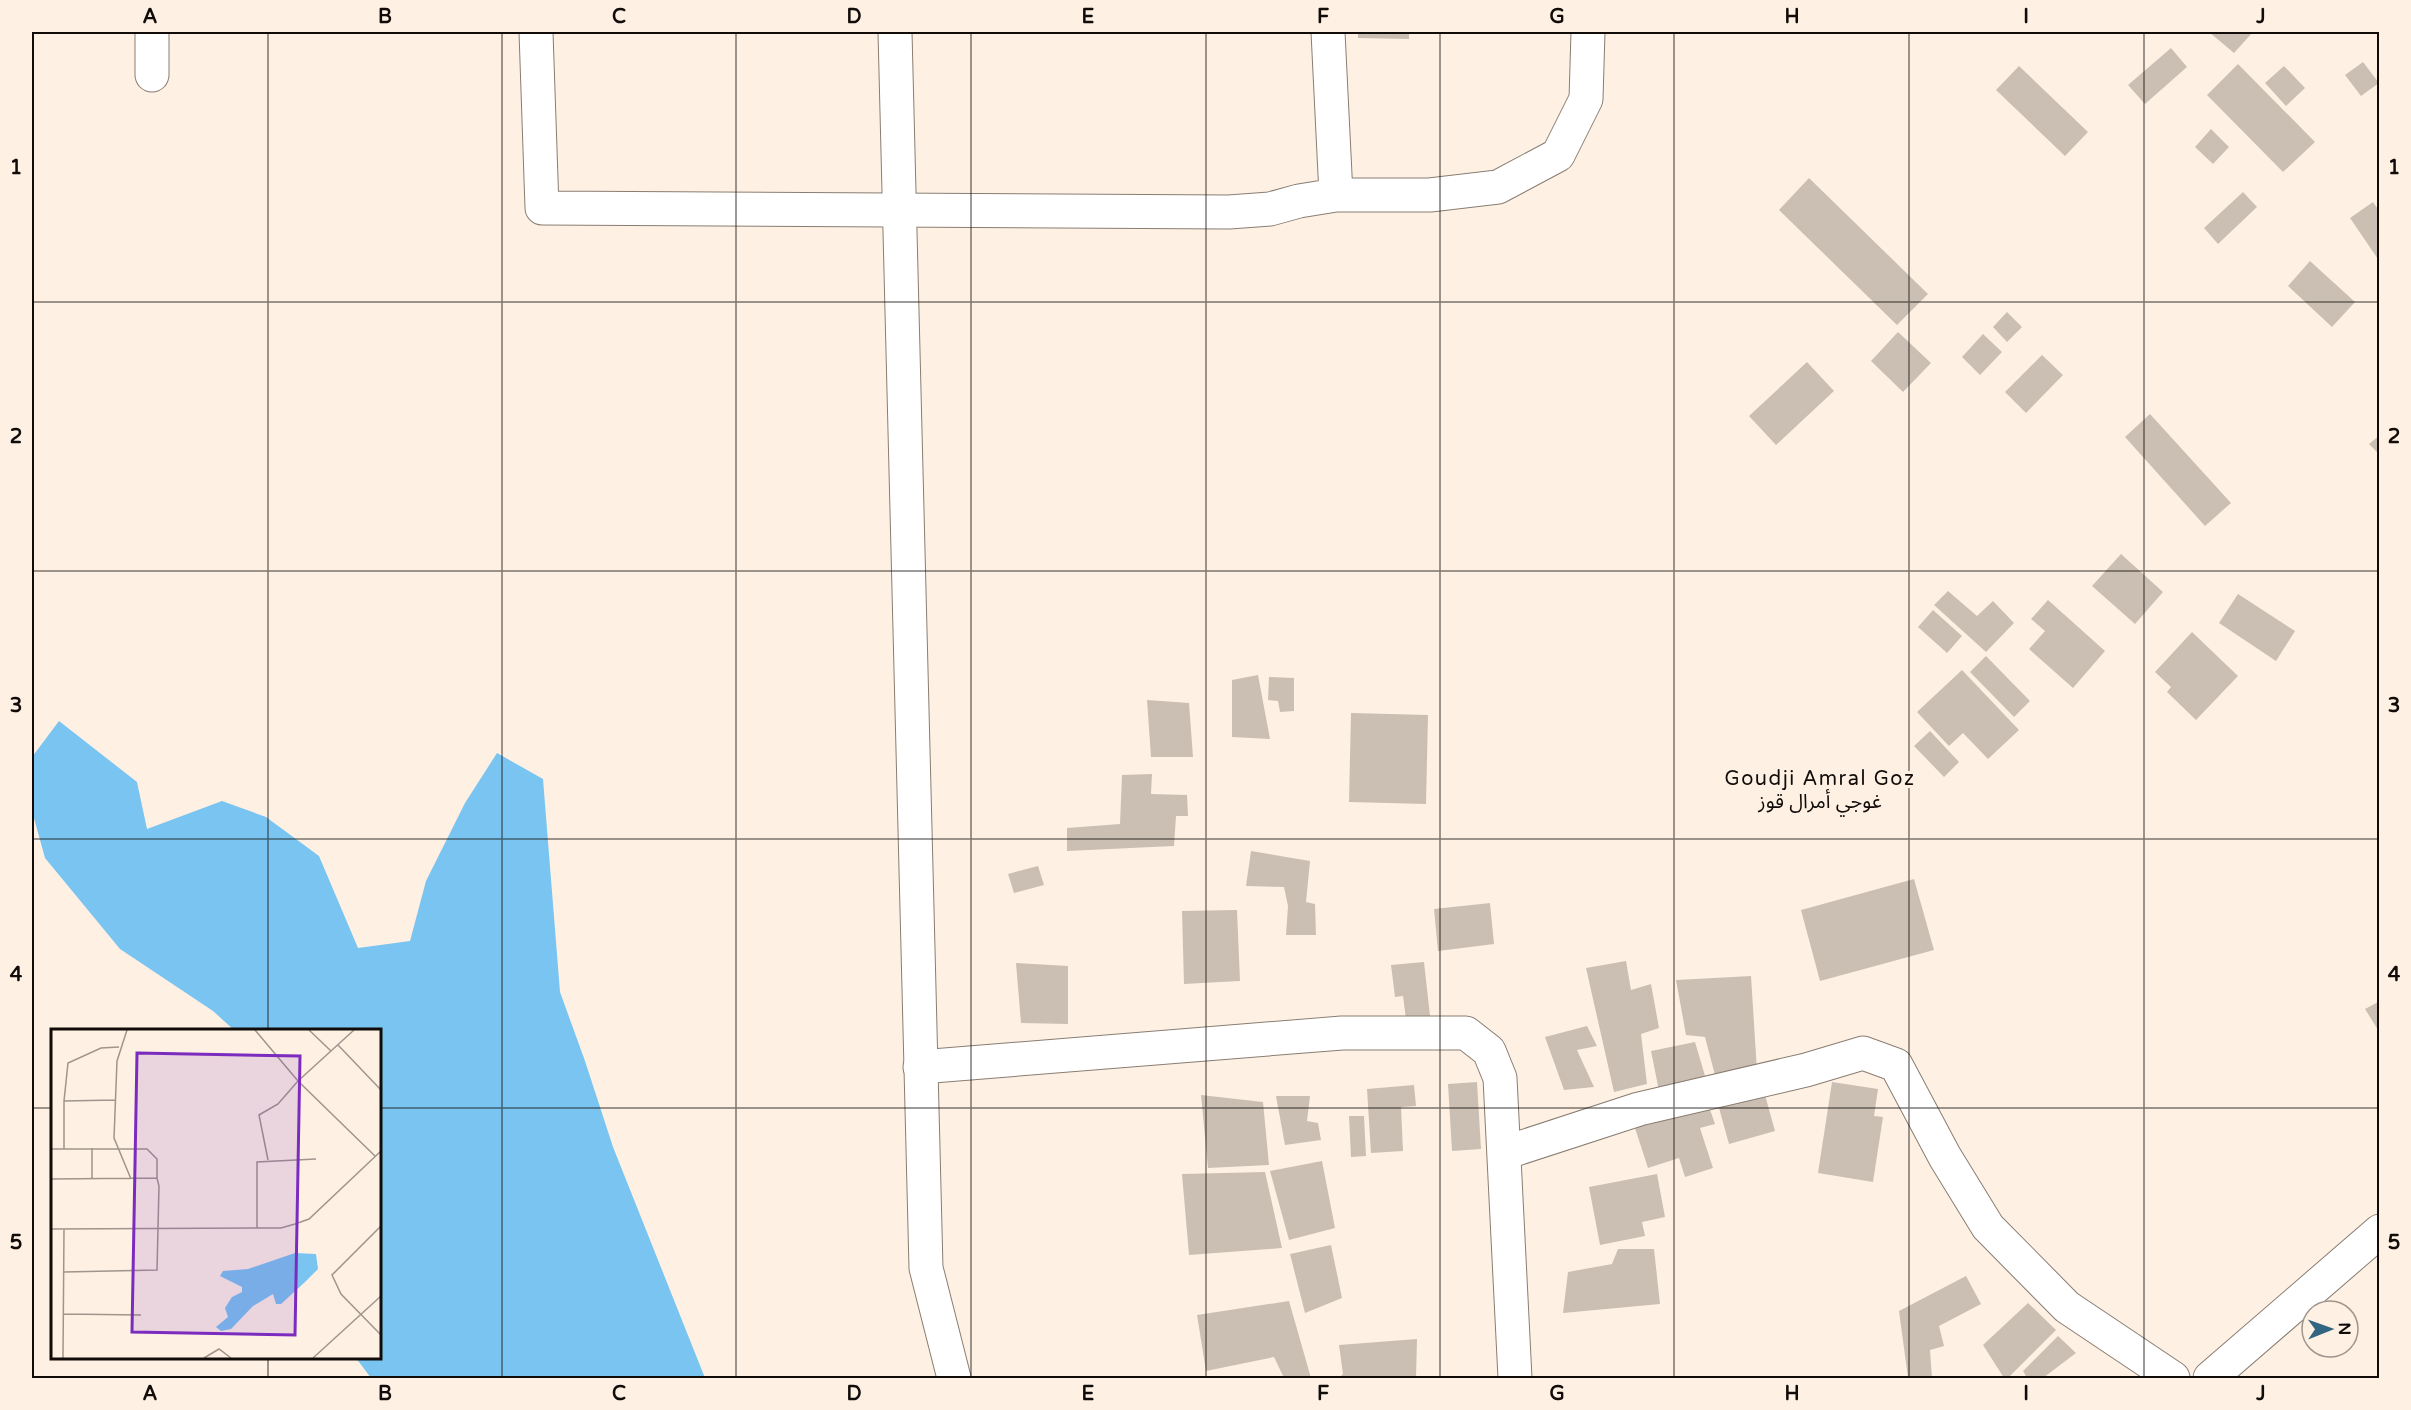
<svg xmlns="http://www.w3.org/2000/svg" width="2411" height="1410" font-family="'Varela Round','Noto Sans Arabic',sans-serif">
  <rect width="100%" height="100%" fill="#fef1e4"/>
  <path fill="#79c4f0" d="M59,721l78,61 10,47 75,-28 44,16 53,39 39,92 52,-7 16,-60 39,-78 32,-50 46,26 17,213 25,69 28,86 92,231h-334l-15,-20h24v-328h-146l-21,-19 -93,-62 -75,-91 -13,-47v-54z"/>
  <path fill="#cbbfb3" d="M1358,32h51v7l-51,-1z
    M2209,32h44l-19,21z
    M2171,48l16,19 -42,37 -17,-19z
    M2363,62l16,21 -18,13 -16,-21z
    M2238,64l77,78 -32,30 -76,-77z
    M2019,66l69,66 -23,24 -69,-66z
    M2284,66l21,22 -19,18 -21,-23z
    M2211,129l18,18 -16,17 -18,-17z
    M1809,178l119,116 -31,31 -118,-115z
    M2243,192l14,15 -39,37 -14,-16z
    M2373,202l7,10v50l-30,-44z
    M2310,261l45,41 -23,25 -44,-41z
    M2007,312l15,15 -15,15 -14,-15z
    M1898,332l33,31 -28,29 -32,-31z
    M1983,334l19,18 -22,23 -18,-18z
    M2042,355l21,20 -37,38 -21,-21z
    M1807,362l27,29 -58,54 -27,-29z
    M2150,414l81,89 -26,23 -80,-89z
    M2380,435v20l-11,-11z
    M2121,554l42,38 -28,32 -43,-38z
    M1948,591l29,25 16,-15 21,22 -28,29 -52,-47z
    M2238,594l57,37 -19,30 -57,-38z
    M2048,600l57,51 -32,37 -44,-39 16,-18 -14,-12z
    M1933,610l29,26 -15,17 -29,-26z
    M2192,632l46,44 -42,44 -29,-28 4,-5 -16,-15z
    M1986,656l44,45 -16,16 -44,-45z
    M1962,670l57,60 -31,29 -25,-26 -14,13 -32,-34z
    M1258,675l12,64 -38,-2v-57z
    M1269,677l25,1v33l-14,1 -2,-11 -10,-1z
    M1147,700l42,3 4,54h-42z
    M1351,713l77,2 -2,89 -77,-2z
    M1930,731l29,31 -15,15 -30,-31z
    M1152,774l-1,20 36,1 1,21h-12l-2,30 -107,5v-23l53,-4 2,-49z
    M1251,851l59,10 -4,41 9,2 1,31h-30l2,-29 -4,-19 -38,-1z
    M1038,866l6,19 -30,8 -6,-19z
    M1914,879l20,71 -114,31 -19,-71z
    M1490,903l4,41 -56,7 -4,-42z
    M1237,910l3,71 -56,3 -2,-73z
    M1626,961l5,29 20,-6 8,44 -18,6 6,50 -33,8 -28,-124z
    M1424,962l6,54 -24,3 -3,-23 -8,1 -4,-32z
    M1016,963l52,3v58l-47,-1z
    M1751,976l6,95 -41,8 -11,-42 -19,-2 -10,-55z
    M2380,1001v32l-15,-24z
    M1587,1026l10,20 -20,4 17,37 -30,3 -19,-53z
    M1695,1042l13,44 -48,10 -9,-45z
    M1477,1082l4,67 -29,2 -4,-67z
    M1832,1082l46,7 -4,27 9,1 -10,65 -55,-9z
    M1762,1084l13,47 -46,13 -13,-47z
    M1414,1085l2,21 -15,1 2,44 -32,2 -4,-64z
    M1201,1095l62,7 6,63 -61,3z
    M1276,1096h34l-3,25 11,2 3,17 -36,5z
    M1707,1101l8,23 -15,4 13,40 -28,9 -6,-19 -31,10 -14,-43z
    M1349,1116h15l2,40 -15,1z
    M1322,1161l13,67 -46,12 -19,-69z
    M1265,1172l17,76 -93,7 -7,-81z
    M1657,1174l8,43 -23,5 3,14 -45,9 -11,-58z
    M1331,1245l11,53 -37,15 -15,-59z
    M1618,1249h36l6,55 -97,9 5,-41 44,-8z
    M1966,1276l15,28 -42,22 5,20 -14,4 2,28h-24l-9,-67z
    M1289,1301l22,77h-27l-10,-21 -68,14 -9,-56z
    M2028,1303l28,27 -48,48h-4l-21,-33z
    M2058,1336l18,17 -33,25h-16l-4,-7z
    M1417,1339l-1,39h-77l4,-4 -4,-29z"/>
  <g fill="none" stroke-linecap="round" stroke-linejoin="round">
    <defs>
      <path id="street" d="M152,32v43
        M536,32l6,176 687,4 41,-3 29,-8 37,-6 -8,-163
        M1336,195h94l68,-8 60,-32 28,-56 2,-67
        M920,1067l422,-34h124l23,18 11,27 15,300
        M1504,1153l135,-44 167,-39 57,-17 33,12 49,92 43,70 79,80 106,71
        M2210,1378l170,-147"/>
      <path id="secondary" d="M895,32l31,1236 28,110"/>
    </defs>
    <use href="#street" stroke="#897d72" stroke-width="35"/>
    <use href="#secondary" stroke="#897d72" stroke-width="35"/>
    <use href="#street" stroke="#fff" stroke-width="33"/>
    <use href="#secondary" stroke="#fff" stroke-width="33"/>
  </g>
  <path fill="none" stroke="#110c09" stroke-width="1.5" stroke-opacity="0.55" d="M268,32v998M502,32v1346M736,32v1346M971,32v1346M1206,32v1346M1440,32v1346M1674,32v1346M1909,32v1346M2144,32v1346M32,302h2348M32,571h2348M32,839h2348M32,1108h20M380,1108h2000M268,1358v20"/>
  <g text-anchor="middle" stroke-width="6" stroke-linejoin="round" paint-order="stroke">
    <g font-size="20" letter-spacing="1.5" fill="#110c09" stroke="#fef1e4">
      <text x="1820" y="785">Goudji Amral Goz<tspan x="1820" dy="23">غوجي أمرال قوز</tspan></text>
    </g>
  </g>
  <g transform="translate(51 1029)">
    <rect width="330" height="330" fill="#fef1e4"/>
    <path d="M244,224l21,1 2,15 -13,13 -24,22h-5l-3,-10 -20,12 -22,23 -10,2 -5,-4 12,-10 -3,-9 7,-11 10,-5v-5l-22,-11 3,-5 25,-2z" fill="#79c4f0"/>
    <path fill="none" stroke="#9f958c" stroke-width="1.5" d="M76,1l-10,31 -3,77 17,41M204,1l43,51 77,75M258,1l22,21M287,16l43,45M13,72l4,-38 33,-15 18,-1M0,120h96l10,10v19M13,120v-48l51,-1M217,131l-9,-45 19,-11 20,-23 56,-51M41,149v-30M0,150l106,-1 2,8 -2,84 -93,2M330,197l-49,49 9,19 40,41M206,199v-66l59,-3M0,200l230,-1 14,-4 14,-5 72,-68M13,285l77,1M12,329l1,-129M153,329l15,-9 12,9M262,329l68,-62"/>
    <path fill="#7b2cbf" fill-opacity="0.15" stroke="#7b2cbf" stroke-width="3" d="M86,24l163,3 -5,279 -163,-3z"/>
    <rect width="330" height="330" fill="none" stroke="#110c09" stroke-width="3"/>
  </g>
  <rect width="2411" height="1410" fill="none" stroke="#fef1e4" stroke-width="66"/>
  <g transform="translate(2330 1329) rotate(89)"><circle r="28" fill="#fef1e4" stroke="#9f958c" stroke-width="1.5"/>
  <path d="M0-4.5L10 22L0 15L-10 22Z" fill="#316582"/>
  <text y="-9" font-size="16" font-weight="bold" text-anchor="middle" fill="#110c09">N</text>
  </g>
  <rect x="33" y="33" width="2345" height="1344" fill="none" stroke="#110c09" stroke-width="2"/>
  <g font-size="20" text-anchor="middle" font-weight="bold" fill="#110c09">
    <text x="150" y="23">A</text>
    <text x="385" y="23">B</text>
    <text x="619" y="23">C</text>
    <text x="854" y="23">D</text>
    <text x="1088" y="23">E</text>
    <text x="1323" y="23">F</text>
    <text x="1557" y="23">G</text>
    <text x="1792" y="23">H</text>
    <text x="2026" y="23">I</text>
    <text x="2261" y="23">J</text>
    <text x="16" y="174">1</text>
    <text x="2394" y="174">1</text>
    <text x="16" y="443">2</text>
    <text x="2394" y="443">2</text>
    <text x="16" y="712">3</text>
    <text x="2394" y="712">3</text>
    <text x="16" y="981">4</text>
    <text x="2394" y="981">4</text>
    <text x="16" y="1249">5</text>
    <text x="2394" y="1249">5</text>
    <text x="150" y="1400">A</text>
    <text x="385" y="1400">B</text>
    <text x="619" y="1400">C</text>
    <text x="854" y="1400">D</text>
    <text x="1088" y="1400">E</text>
    <text x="1323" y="1400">F</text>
    <text x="1557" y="1400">G</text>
    <text x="1792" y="1400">H</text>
    <text x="2026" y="1400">I</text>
    <text x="2261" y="1400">J</text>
  </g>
</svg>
